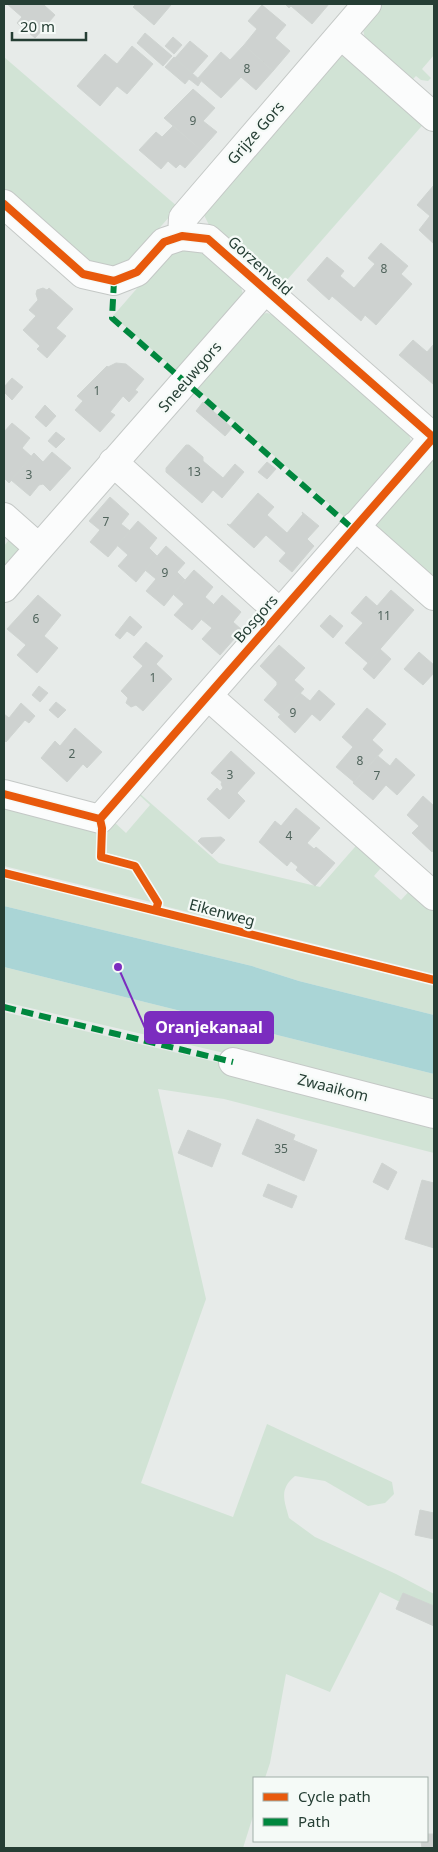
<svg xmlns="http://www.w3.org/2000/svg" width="438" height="1852" font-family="'Noto Sans',sans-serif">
  <rect width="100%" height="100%" fill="#e7ebe9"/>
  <path fill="#d1e3d5" d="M374,4h60v51l-12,14 9,9 -3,3 -7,-1 -5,-4 -7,7 -43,-39 -3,-15z
    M348,55l79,65 -147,168 -71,-63 -5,-10 1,-5 134,-154z
    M4,57l174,150 -46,52 -18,8 -15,-1 -18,-9 -77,-67z
    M190,250l18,5 32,29 3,10 -63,80 -67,-58 46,-53 15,-11z
    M267,313l10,3 131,115 4,14 -63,76 -154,-134 67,-73z
    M432,461h2v124l-65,-58 58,-64z
    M12,536l8,13 -16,27v-30z
    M138,792l81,71 101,24 41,-47 25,22 -12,14 27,24 13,-14 20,18v70l-270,-68 -25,-44 -32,-9v-25l6,-7 13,12 24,-28 -13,-12z
    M4,803l93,22v35l35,10 19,32 -147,-36z
    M4,877l430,109v29l-135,-34 -47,-15 -248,-60z
    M4,967l430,107v34l-201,-53 -229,-53z
    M4,1012l258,61 172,45v35l-210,-54 -66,-10 48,210 -65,184 92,34 34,-93 125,58 2,12 -9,9 -17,3 -43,-25 -30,-5c-16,13 -11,24 -6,42l26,19 81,37 38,20v25l-54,-27 -50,100 -44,-18 -16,89 -5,15h-11v35l-11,35h-239z"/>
  <path fill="#aad5d6" d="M4,906l248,60 47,15 135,34v59l-430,-107z"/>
  <path fill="#ced2d0" stroke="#cfd4d1" d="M7,4h38l-1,1 11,10 -20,23 -18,-15 5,-6z
    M136,4h33l2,1 -17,20 -21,-18z
    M285,4h44l-17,20 -21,-18 -2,2z
    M262,5l24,20 -11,13 15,13 -17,20 -29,-26 13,-16 -9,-8z
    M145,33l27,23 -9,10 -26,-23z
    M173,37l9,8 -8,9 -9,-8z
    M190,41l18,15 -16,18 -17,-16z
    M244,45l29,26 -17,19 -15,-13 -20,21 -23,-20 23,-26 9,8z
    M132,46l21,18 -26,30 -10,-8 -17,20 -23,-20 28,-32 12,10z
    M174,57l27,24 -3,5 -9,-7 -4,5 -20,-17z
    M193,89l22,19 -12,13 14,11 -16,18 -37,-32z
    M173,126l28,24 -16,18 -5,-4 -4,4 -8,-7 -7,8 -22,-19 17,-18 6,5z
    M434,185v59l-15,-14 11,-14 -13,-11z
    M381,243l27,23 -7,8 11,10 -36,41 -11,-10 -4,6 -29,-25 -3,4 -22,-20 20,-23 17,14 -4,5 14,12 21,-24 -7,-6z
    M43,288l4,2 2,-2 24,21 -17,19 10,8 -19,22 -10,-9 3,-3 -17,-16 13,-14 -7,-6 9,-10 -2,-6 1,-4z
    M413,340l14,12 7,-8 -1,40 -34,-29z
    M116,363l10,1 18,15 -9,11 3,2 -9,10 -6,-6 -13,16 5,3 -15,17 -25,-22 8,-9 -6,-5 30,-30 1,1z
    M12,378l11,9 -11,13 -8,-8v-5z
    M203,402l29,26 -7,8 -29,-25z
    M45,405l11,11 -10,11 -11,-10z
    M12,423l18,15 -8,10 10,9 -23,26 -5,-5v-46z
    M56,432l9,7 -9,9 -8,-7z
    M186,445h3l14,12v4l20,17 12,-14 9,8 -22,26 -9,-8 -11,13 -36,-31v-4z
    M52,452l19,16 -21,23 -7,-7 -4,1 -9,11 -19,-16 23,-27 9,9z
    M267,462l9,7 -9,10 -9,-7z
    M258,493l16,14 -7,8 20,18 16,-19 -1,-2 17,14 -12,13 7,7 -22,26 -13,-11 7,-8 -20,-18 -12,13 -27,-24 3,1z
    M110,497l19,17 -8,10 9,7 -22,26 -18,-15 10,-12 -11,-9z
    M138,521l19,17 -8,10 8,8 -21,26 -18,-16 10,-11 -11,-10z
    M166,546l19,17 -8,9 8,8 -21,26 -18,-15 10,-12 -11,-9z
    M194,570l19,17 -8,10 9,8 -22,25 -18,-15 10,-11 -11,-10z
    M391,590l23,20 -46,53 -23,-20 18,-20 -12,-10 15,-17 11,10z
    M38,595l23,20 -17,21 14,12 -21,25 -20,-18 9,-10 -19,-16z
    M222,595l19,17 -8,10 9,8 -22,25 -18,-16 10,-11 -11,-9z
    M330,615l13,11 -10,12 -13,-12z
    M130,616l12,11 -8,9 -7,-5 -7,8 -5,-4z
    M146,642l17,14 -7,8 16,15 -29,32 -7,-6 -5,2 -5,-4 2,-5 -7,-7 22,-25 -10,-9z
    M279,645l26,23 -11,12 10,9 -23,26 -17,-15 13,-15v-3l-17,-16z
    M380,649l11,10 -17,20 -11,-10z
    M419,652l15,13v8l-11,12 -19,-16z
    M39,686l9,7 -8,9 -8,-7z
    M319,690l16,14 -15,17 -8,-7 -17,19 -17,-16 22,-24 10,8z
    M56,702l10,8 -8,8 -9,-8z
    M21,703l14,13 -6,7 -4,-3 -19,22 -2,-2v-26l5,4z
    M367,708l19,16 -14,16 11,10 -29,32 -18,-15 17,-20 -11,-10z
    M75,728l27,24 -15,16 -4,-4 -16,18 -26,-24 14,-17 5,5z
    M231,751l24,22 -18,20 8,8 -16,18 -22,-20 10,-11 3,3 3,-3 -2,-4 1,-2 -11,-9z
    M378,756l12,10 6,-8 19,17 -18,20 -11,-10 -13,15 -20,-17z
    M423,796l11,10v43l-2,3 -20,-19 7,-7 -12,-11z
    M296,808l24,20 -13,15 7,6 2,-2 19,16 -20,23 -19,-16 2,-3 -7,-6 -4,5 -28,-24 16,-21 6,5z
    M221,837l4,3 -13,14 -14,-13 3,-3z
    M257,1119l38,16 -2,5 24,10 -13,31 -62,-27z
    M188,1130l33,14 -9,23 -34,-14z
    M382,1163l15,9 -9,18 -15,-8z
    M422,1180l12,3v65l-29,-9z
    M268,1184l29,12 -5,12 -29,-12z
    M420,1510l14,3v26l-19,-4z
    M403,1593l31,13v20l-38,-17z
    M427,1834h7v14h-12l-1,-7h6z"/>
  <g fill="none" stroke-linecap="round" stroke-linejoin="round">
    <defs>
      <path id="minor" d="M341,35l93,82
        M4,204l79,70 31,7 23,-9 27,-30 18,-6 26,3 226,199
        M182,236l1,-18 184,-214
        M113,462l167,151
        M4,517l35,31
        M355,526l79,70
        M4,588l261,-298
        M208,696l226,200
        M4,794l96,25 334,-382
        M233,1062l201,52"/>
    </defs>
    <use href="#minor" stroke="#c4c8c6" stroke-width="30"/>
    <use href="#minor" stroke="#fbfcfc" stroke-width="28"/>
    <path stroke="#00873e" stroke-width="6" stroke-dasharray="12 6" stroke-linecap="butt" d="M114,281l-2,37 241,211
      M4,1007l229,55"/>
    <defs>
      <path id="cycleway" d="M4,204l79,70 31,7 23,-9 27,-30 18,-6 26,3 226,199
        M4,794l96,25
        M100,819l334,-382
        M100,819l2,9 -1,29 34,9 23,37 -2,7
        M4,873l430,107"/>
    </defs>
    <use href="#cycleway" stroke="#f5faf7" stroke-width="11"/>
    <use href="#cycleway" stroke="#e8590c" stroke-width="8"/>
  </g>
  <g text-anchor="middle" stroke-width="4.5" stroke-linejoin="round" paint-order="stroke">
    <g font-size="12" fill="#50645c">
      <text x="247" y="73">8</text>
      <text x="193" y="125">9</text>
      <text x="384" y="273">8</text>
      <text x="97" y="395">1</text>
      <text x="194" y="476">13</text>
      <text x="29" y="479">3</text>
      <text x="106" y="526">7</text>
      <text x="165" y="577">9</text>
      <text x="384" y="620">11</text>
      <text x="36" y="623">6</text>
      <text x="153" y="682">1</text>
      <text x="293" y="717">9</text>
      <text x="72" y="758">2</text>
      <text x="360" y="765">8</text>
      <text x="230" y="779">3</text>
      <text x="377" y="780">7</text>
      <text x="289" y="840">4</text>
      <text x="281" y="1153">35</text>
    </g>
    <g font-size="15" fill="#253e34" stroke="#f5faf7">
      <text transform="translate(256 133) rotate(-49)" y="5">Grijze Gors</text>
      <text transform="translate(260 266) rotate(42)" y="5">Gorzenveld</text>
      <text transform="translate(190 377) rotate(-49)" y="5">Sneeuwgors</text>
      <text transform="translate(256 619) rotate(-49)" y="5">Bosgors</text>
      <text transform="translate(222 913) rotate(15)" y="5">Eikenweg</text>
      <text transform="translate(333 1088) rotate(14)" y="5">Zwaaikom</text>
    </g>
  </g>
  <path fill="none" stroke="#7b2cbf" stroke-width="2" d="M118 967L145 1028"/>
  <circle fill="#7b2cbf" stroke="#f5faf7" stroke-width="2" cx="118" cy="967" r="5"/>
  <rect fill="#7b2cbf" stroke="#7b2cbf" stroke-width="2" x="145" y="1012" width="128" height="31" rx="5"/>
  <g font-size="16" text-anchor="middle" font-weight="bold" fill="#fff">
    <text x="209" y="1033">Oranjekanaal</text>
  </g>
  <rect width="438" height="1852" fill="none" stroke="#253e34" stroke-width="10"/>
  <rect x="253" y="1777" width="175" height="65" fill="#f5faf7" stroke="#a2afa9"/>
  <rect x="263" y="1793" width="25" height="8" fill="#e8590c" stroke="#a2afa9"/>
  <text x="298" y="1802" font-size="15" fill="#253e34">Cycle path</text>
  <rect x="263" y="1818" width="25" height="8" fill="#00873e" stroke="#a2afa9"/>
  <text x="298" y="1827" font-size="15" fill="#253e34">Path</text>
  <path d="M12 32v8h74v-8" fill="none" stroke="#253e34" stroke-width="2.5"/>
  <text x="20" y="32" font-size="15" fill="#253e34" stroke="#f5faf7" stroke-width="4" paint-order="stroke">20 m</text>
</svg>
